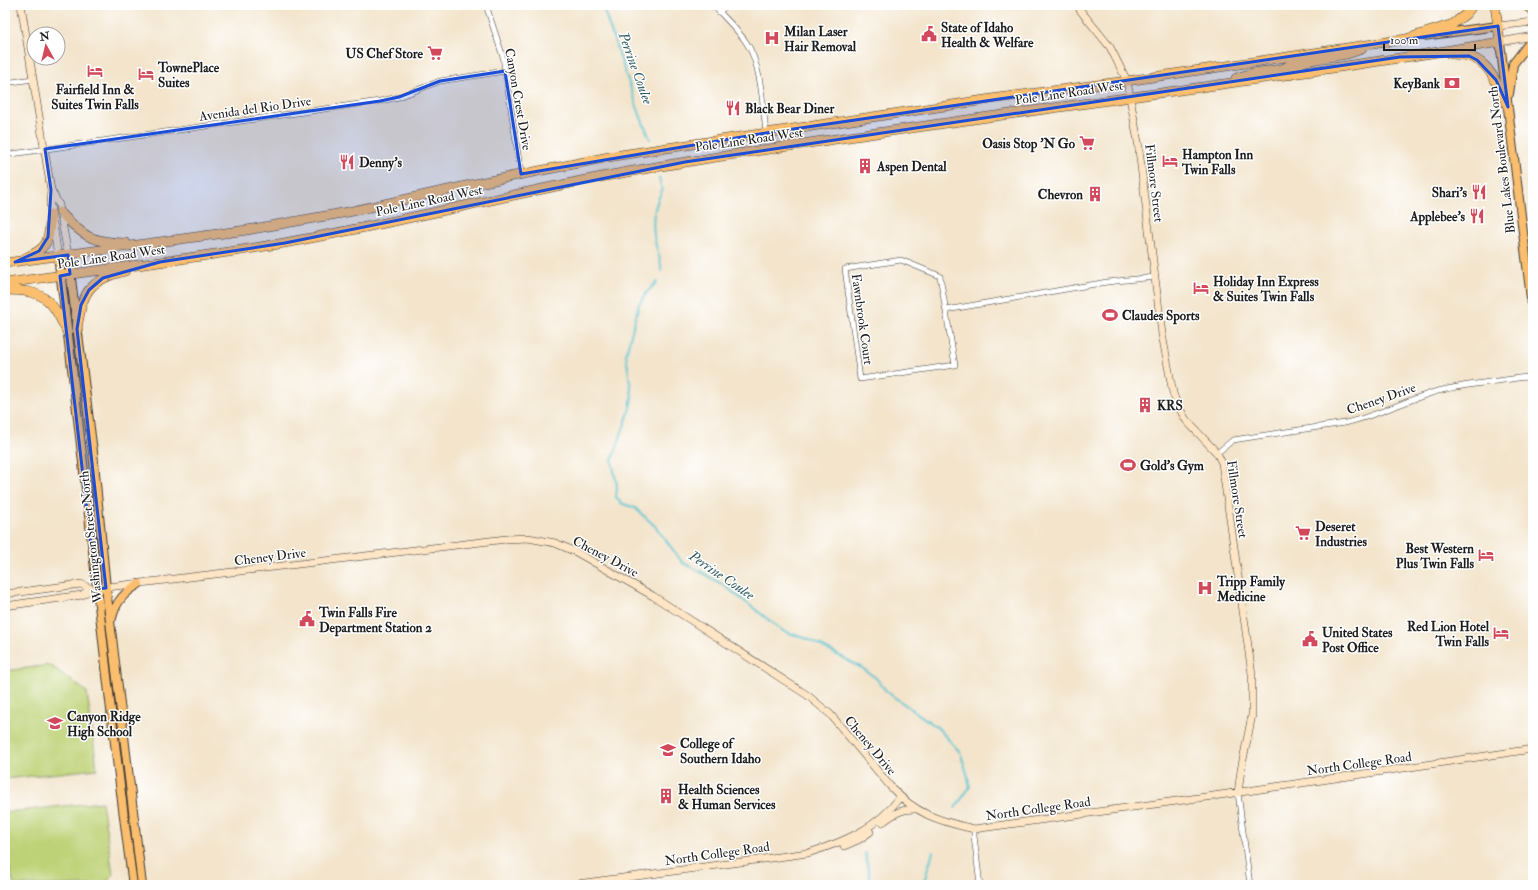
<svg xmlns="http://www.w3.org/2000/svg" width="1538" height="890" font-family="'IM FELL Double Pica',serif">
  <rect width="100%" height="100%" fill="#fff"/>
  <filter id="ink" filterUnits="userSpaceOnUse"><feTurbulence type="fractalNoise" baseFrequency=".025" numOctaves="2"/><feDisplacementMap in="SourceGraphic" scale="8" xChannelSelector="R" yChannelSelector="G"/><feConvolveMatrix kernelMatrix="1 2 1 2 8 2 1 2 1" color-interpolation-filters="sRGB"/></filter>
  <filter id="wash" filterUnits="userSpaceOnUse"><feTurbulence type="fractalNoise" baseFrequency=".012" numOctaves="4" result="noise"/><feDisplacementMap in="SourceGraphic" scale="16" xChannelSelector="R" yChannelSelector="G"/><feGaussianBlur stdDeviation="0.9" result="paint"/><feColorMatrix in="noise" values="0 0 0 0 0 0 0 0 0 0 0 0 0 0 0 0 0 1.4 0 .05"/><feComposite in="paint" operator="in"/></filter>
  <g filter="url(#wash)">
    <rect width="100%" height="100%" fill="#f3e4cb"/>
    <path fill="#bdd276" stroke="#6c7749" d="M50,665l37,27 10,77 -92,10v-108z
      M102,802l11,72 -9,11h-90l-9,-35v-36l2,-2z"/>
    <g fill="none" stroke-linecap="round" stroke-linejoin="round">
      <path stroke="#58c3d2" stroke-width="2" d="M602,5l38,110 10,24
        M659,177l3,14c-10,18 -11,36 -6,55 2,8 6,17 5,25
        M657,282l-9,9 -9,13 -13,50 6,43 -3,15 -17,49 5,25 -1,11 5,6 14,5 20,18 28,37 20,10 22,13 58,45 25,8 54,29 14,10 11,14 50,35 23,25 7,21 3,14 -15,21
        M865,853l6,32
        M923,885l10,-33"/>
    </g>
  </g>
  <g filter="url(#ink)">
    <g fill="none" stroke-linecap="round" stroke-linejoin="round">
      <defs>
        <path id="street" d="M486,5l17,52 18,117
          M713,5c11,12 24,24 33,37 15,21 17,64 20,91
          M719,12l8,-7
          M5,83l28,-4
          M5,155l375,-54 19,-4 41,-16 65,-10
          M901,260l39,16 15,89 -95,14 -15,-110z
          M946,310l161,-28 48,-5
          M1217,453l16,-13 112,-17c32,-7 61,-23 93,-32 31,-8 64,-10 95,-15
          M1238,793l12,92
          M974,829v7l6,49"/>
        <path id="secondary" d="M21,5l30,185 -1,14 8,52
          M1078,5l2,5 30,37 17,34 11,61 24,192 11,59 4,11 9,16 31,33 5,10 30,211v41l-11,55 -3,23
          M1498,26l35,-4
          M1500,42l33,-6
          M51,190l8,15 9,50
          M5,594l76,-10 10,5
          M5,606l77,-11 9,-6 415,-50 22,-1 27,5 21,9 77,44 154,99 23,19 60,72c25,28 49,35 84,43l246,-34 313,-46
          M883,822c10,-8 18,-13 32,-13
          M844,846l16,-7 10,-7
          M570,885l238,-32c36,-11 70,-25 92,-56"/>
        <path id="primary" d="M1423,36l75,-10
          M1500,42l33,273
          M1509,94l4,-30 17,-22 3,-1
          M68,255l25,197 13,136 36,297
          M58,256c28,210 46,420 75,629
          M112,618c4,-17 13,-26 27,-34"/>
        <path id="highway" d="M1525,5l8,6
          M1450,54c38,-1 44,24 58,53
          M1290,75l6,-9 9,-5 42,-7 15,-5
          M1236,78l16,-5 30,-4 8,-4 5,-8
          M60,212c24,25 31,30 66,31
          M25,258c26,-11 23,-18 26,-44
          M5,263l242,-33 101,-18 136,-30 130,-26 384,-58 129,-17 279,-42 47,-15 13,-10 7,-9
          M5,283c93,-13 186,-24 279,-40 134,-24 267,-60 402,-81 271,-44 543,-75 814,-120l-5,-37
          M5,290c39,0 46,8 62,42
          M77,329c6,-37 10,-48 48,-58"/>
      </defs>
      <use href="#street" stroke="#3c3a36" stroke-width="6"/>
      <use href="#secondary" stroke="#3c3a36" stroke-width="8"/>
      <use href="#primary" stroke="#3c3a36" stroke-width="10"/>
      <use href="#highway" stroke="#3c3a36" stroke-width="10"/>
      <use href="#street" stroke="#fff" stroke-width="5"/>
      <use href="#secondary" stroke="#fde5c5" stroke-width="7"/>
      <use href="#primary" stroke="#fabe6e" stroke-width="8"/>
      <use href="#highway" stroke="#fabe6e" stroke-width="9"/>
    </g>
  </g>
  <path fill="#1d4ed8" fill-opacity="0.2" stroke="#1d4ed8" stroke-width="3" stroke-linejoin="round" d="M1498,26l10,81 -12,-27 -19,-20 -8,-4 -69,1 -715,105 -400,81 -125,19 -57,16 -14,12 -8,15 -4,24 29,259 -10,1 -36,-313 10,-2 -2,-19 -53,7 24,-11 9,-14 3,-47 -6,-41 335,-48 19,-4 41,-16 65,-10 16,103 245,-41z"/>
  <defs>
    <symbol id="civic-bare" viewBox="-9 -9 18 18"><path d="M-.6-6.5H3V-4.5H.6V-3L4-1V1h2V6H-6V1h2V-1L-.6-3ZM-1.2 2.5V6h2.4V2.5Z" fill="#d1495b" stroke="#fff" stroke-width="2.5" paint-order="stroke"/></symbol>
    <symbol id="hospital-bare" viewBox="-9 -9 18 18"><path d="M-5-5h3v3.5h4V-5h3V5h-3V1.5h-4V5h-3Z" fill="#d1495b" stroke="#fff" stroke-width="2.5" paint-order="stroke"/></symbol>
    <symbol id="supermarket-bare" viewBox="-9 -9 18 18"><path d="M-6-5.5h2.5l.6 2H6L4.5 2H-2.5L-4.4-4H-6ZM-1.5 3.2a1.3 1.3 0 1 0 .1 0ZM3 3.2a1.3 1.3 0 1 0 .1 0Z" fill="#d1495b" stroke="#fff" stroke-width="2.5" paint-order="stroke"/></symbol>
    <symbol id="hotel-bare" viewBox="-9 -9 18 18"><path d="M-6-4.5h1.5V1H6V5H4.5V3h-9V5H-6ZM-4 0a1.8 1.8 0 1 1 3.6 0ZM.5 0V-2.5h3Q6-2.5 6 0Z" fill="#d1495b" stroke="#fff" stroke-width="2.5" paint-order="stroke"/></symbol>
    <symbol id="bank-bare" viewBox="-9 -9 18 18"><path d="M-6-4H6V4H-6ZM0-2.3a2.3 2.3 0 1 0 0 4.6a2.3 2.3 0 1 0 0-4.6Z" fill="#d1495b" stroke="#fff" stroke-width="2.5" paint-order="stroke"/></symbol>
    <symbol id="restaurant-bare" viewBox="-9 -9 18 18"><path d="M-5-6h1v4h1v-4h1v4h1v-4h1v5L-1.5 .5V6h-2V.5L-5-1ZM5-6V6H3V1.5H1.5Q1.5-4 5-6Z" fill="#d1495b" stroke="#fff" stroke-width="2.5" paint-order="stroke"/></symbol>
    <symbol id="building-bare" viewBox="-9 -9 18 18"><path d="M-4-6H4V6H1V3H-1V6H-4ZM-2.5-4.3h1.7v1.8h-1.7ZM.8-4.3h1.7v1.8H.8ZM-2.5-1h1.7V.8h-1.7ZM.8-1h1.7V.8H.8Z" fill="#d1495b" stroke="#fff" stroke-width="2.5" paint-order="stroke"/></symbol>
    <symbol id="stadium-bare" viewBox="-9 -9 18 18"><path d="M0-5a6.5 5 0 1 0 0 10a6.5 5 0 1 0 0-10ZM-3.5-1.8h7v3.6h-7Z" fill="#d1495b" stroke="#fff" stroke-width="2.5" paint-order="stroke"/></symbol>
    <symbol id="school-bare" viewBox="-9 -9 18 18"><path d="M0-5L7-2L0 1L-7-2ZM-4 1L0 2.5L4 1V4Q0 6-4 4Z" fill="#d1495b" stroke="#fff" stroke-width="2.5" paint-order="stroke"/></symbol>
    <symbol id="university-bare" viewBox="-9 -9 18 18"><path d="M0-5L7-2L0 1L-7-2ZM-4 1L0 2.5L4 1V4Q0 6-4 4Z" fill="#d1495b" stroke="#fff" stroke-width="2.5" paint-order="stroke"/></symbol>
  </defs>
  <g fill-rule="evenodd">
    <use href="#civic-bare" x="918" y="23" width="22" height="22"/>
    <use href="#hospital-bare" x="761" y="27" width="22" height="22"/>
    <use href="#supermarket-bare" x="424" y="42" width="22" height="22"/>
    <use href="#hotel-bare" x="84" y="60" width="22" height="22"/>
    <use href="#hotel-bare" x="135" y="63" width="22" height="22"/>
    <use href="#bank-bare" x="1441" y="72" width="22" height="22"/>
    <use href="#restaurant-bare" x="722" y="97" width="22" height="22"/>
    <use href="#supermarket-bare" x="1076" y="132" width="22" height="22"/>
    <use href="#hotel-bare" x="1159" y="150" width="22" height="22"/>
    <use href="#restaurant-bare" x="336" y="151" width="22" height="22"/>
    <use href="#building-bare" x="854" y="155" width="22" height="22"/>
    <use href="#restaurant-bare" x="1468" y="181" width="22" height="22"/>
    <use href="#building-bare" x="1084" y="183" width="22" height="22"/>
    <use href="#restaurant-bare" x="1466" y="205" width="22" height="22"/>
    <use href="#hotel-bare" x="1190" y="277" width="22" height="22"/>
    <use href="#stadium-bare" x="1099" y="304" width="22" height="22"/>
    <use href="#building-bare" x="1134" y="394" width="22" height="22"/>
    <use href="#stadium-bare" x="1117" y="454" width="22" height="22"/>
    <use href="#supermarket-bare" x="1292" y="522" width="22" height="22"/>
    <use href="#hotel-bare" x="1475" y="544" width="22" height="22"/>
    <use href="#hospital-bare" x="1194" y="577" width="22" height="22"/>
    <use href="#civic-bare" x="296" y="608" width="22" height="22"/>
    <use href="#hotel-bare" x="1490" y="622" width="22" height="22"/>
    <use href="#civic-bare" x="1299" y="628" width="22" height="22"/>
    <use href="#school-bare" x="44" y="712" width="22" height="22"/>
    <use href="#university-bare" x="657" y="739" width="22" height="22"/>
    <use href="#building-bare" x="655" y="785" width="22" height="22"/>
  </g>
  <g text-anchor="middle" stroke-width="3" stroke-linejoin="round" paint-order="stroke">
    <g font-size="13" font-weight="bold" fill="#1c1c1c" stroke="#fff" text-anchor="start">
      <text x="941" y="32">State of Idaho<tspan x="941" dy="15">Health &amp; Welfare</tspan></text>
      <text x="784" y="36">Milan Laser<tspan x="784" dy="15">Hair Removal</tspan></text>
      <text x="423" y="58" text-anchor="end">US Chef Store</text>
      <text x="158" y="72">TownePlace<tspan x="158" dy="15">Suites</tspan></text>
      <text x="1440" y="88" text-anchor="end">KeyBank</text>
      <text x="95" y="94" text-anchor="middle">Fairfield Inn &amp;<tspan x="95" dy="15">Suites Twin Falls</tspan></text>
      <text x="745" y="113">Black Bear Diner</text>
      <text x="1075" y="148" text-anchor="end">Oasis Stop 'N Go</text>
      <text x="1182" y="159">Hampton Inn<tspan x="1182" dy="15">Twin Falls</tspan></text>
      <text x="359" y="167">Denny's</text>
      <text x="877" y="171">Aspen Dental</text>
      <text x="1467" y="197" text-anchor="end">Shari's</text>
      <text x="1083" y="199" text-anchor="end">Chevron</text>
      <text x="1465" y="221" text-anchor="end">Applebee's</text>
      <text x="1213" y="286">Holiday Inn Express<tspan x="1213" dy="15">&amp; Suites Twin Falls</tspan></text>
      <text x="1122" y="320">Claudes Sports</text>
      <text x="1157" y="410">KRS</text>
      <text x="1140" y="470">Gold's Gym</text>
      <text x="1315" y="531">Deseret<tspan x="1315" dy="15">Industries</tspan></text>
      <text x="1474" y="553" text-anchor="end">Best Western<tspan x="1474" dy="15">Plus Twin Falls</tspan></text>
      <text x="1217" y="586">Tripp Family<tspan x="1217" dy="15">Medicine</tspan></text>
      <text x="319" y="617">Twin Falls Fire<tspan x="319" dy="15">Department Station 2</tspan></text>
      <text x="1489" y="631" text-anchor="end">Red Lion Hotel<tspan x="1489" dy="15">Twin Falls</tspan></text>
      <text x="1322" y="637">United States<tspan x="1322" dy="15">Post Office</tspan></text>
      <text x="67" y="721">Canyon Ridge<tspan x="67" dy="15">High School</tspan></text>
      <text x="680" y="748">College of<tspan x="680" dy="15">Southern Idaho</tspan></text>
      <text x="678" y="794">Health Sciences<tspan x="678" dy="15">&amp; Human Services</tspan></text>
    </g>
    <g font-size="13" fill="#1c1c1c" stroke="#fff">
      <text transform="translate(1069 92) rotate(-8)" y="5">Pole Line Road West</text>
      <text transform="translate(519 99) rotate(80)" y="5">Canyon Crest Drive</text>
      <text transform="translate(255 108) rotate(-8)" y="5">Avenida del Rio Drive</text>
      <text transform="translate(749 139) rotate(-8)" y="5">Pole Line Road West</text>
      <text transform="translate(1501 160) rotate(-97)" y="5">Blue Lakes Boulevard North</text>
      <text transform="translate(1155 183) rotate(83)" y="5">Fillmore Street</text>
      <text transform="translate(429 200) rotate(-12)" y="5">Pole Line Road West</text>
      <text transform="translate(111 256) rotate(-8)" y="5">Pole Line Road West</text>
      <text transform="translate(863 319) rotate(82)" y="5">Fawnbrook Court</text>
      <text transform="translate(1381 398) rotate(-19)" y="5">Cheney Drive</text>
      <text transform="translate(1238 499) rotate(81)" y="5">Fillmore Street</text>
      <text transform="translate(90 537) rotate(-96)" y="5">Washington Street North</text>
      <text transform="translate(270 556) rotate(-7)" y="5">Cheney Drive</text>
      <text transform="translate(606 556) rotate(28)" y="5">Cheney Drive</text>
      <text transform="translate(871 745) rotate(50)" y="5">Cheney Drive</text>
      <text transform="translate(1359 763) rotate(-8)" y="5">North College Road</text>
      <text transform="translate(1038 808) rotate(-8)" y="5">North College Road</text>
      <text transform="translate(717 853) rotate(-8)" y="5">North College Road</text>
    </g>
    <g font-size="14" font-style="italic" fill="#345f65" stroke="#fff">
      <text transform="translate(636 68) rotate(70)" y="5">Perrine Coulee</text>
      <text transform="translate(722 575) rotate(34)" y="5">Perrine Coulee</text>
    </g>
  </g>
  <rect width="1538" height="890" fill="none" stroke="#fff" stroke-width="20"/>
  <g transform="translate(46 46) rotate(352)"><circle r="19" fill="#ffffff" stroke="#a4a4a4"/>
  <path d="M0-3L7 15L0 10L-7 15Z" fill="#d1495b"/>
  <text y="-6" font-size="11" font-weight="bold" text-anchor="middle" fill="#1c1c1c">N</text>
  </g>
  <path d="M1384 44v6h91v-6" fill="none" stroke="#1c1c1c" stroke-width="2"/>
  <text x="1390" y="44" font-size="12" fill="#1c1c1c" stroke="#ffffff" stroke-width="3" paint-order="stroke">100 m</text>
</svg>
